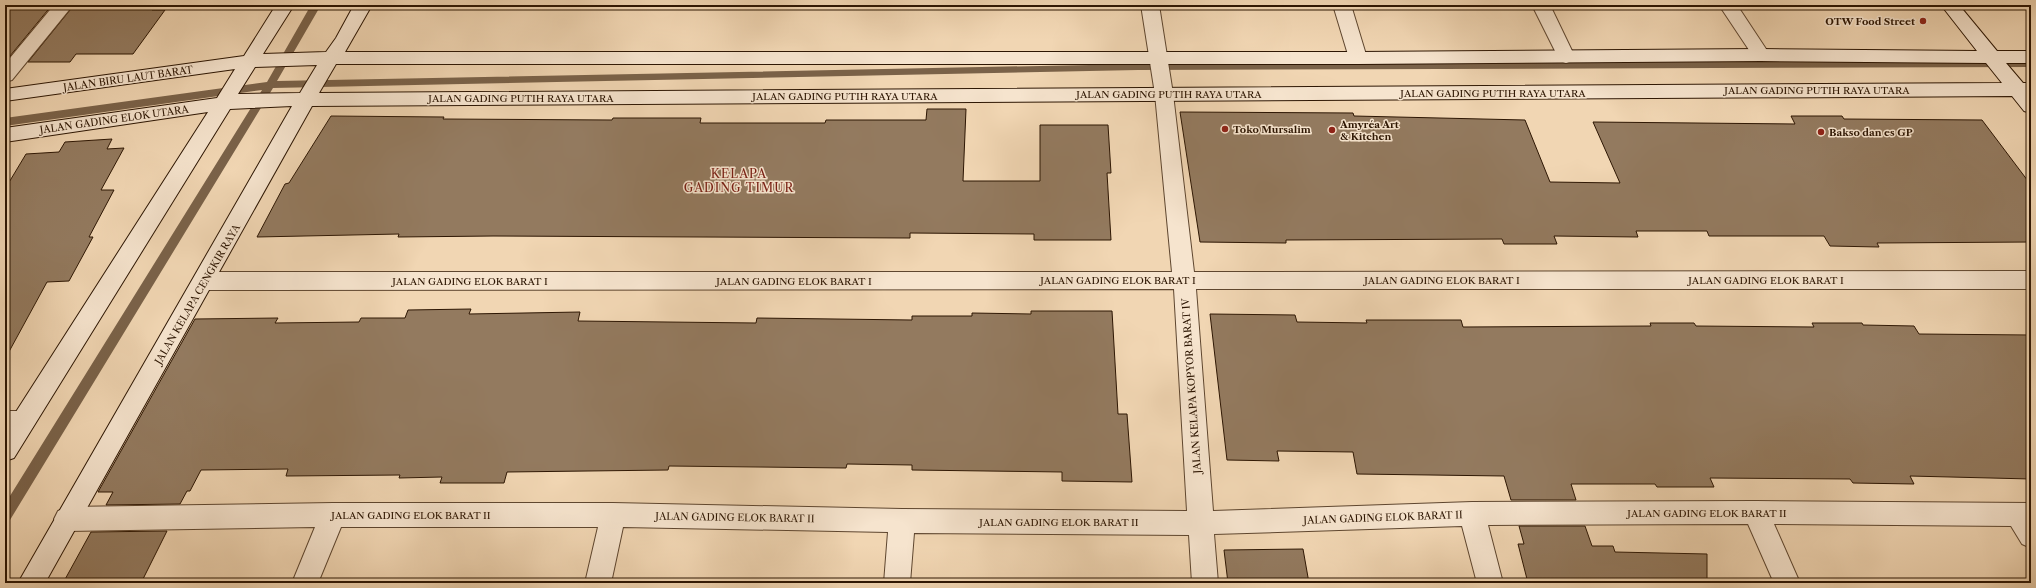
<svg xmlns="http://www.w3.org/2000/svg" width="2036" height="588" font-family="'Libre Caslon Text',serif">
  <rect width="100%" height="100%" fill="#f1d6b3"/>
  <filter id="stains"><feTurbulence type="fractalNoise" baseFrequency=".005" numOctaves="4"/><feColorMatrix values="0 0 0 0 .2 0 0 0 0 .09 0 0 0 0 .02 0 0 0 .5 -.17"/></filter>
  <radialGradient id="worn" r=".72"><stop offset=".6" stop-color="#630" stop-opacity="0"/><stop offset="1" stop-color="#630" stop-opacity=".3"/></radialGradient>
  <g fill="none" stroke-linecap="round" stroke-linejoin="round">
    <path fill="#7a6249" fill-rule="evenodd" d="M311,5h10l-44,76 861,-17 893,-3v6l-893,3 -865,18 -263,432 -5,2v-18l257,-414 -257,36v-8l262,-36z"/>
  </g>
  <path fill="#937a5f" stroke="#2d1603" d="M5,5h47l-47,57z
    M74,5h82l-4,5h13l-32,44h-57l-6,8h-42z
    M927,109h39l-3,72h77v-56h68l3,48h-4l4,67h-77v-6l-124,-1v5l-417,-2 -95,1 1,-3 -142,3 28,-53 4,-1 42,-67 113,1 -1,2 169,1 1,-2h88l-1,5h125l1,-3h100z
    M1180,112l173,1 1,3 171,4 25,62 70,1 -27,-61 202,2 -4,-8h51l2,3 138,1 49,65v57l-154,1 2,4 -49,-1 -6,-10h-115l-2,-5h-71l2,6 -84,-1 3,8h-53l-2,-5 -216,1v3l-86,-1z
    M112,139l-5,10 17,-1 -23,42h13l-25,47h4l-24,44 -22,1 -42,77v-170l21,-35 33,-2 6,-10z
    M471,309l-2,5 111,-2 -2,9 178,2 1,-5 155,2v-4h60v-3l59,1v-3h81l6,103h9l5,68 -70,-1v-9l-150,-2v-5l-65,-1 -1,4 -177,-2 -1,4 -161,2 -3,11h-64l2,-6 -43,1 1,-3 -114,1 2,-7 -87,1 -11,21h-3l-7,13 -74,1 7,-13h-15l97,-173 83,-1 -3,5 84,-1 2,-4h44l3,-8z
    M1210,314l85,1 2,7 70,1 -1,-3h95l2,7 188,-1 -1,-3h44l2,3 118,1 -2,-4h50l1,2 51,1 5,8 112,1v144l-121,-3 4,8 -61,-1 -3,-4 -140,-1 4,9h-57l-2,-3h-84l5,16h-65l-7,-24 -147,-2 -4,-22 -76,-1 2,10 -52,-1z
    M1519,526h66l7,20h21l2,6 92,2v29h-179l-10,-39h6z
    M167,531l-26,52h-78l28,-51z
    M1303,549l6,34h-81l-4,-33z"/>
  <g fill="none" stroke-linecap="round" stroke-linejoin="round">
    <defs>
      <path id="street" d="M54,5h19l-61,75 -7,2v-18z
        M1141,5h18l14,89 21,178 837,-1v18h-835l17,222 259,-9 284,-1 275,2v45l-9,-4 -11,-18 -237,-2 26,59h-26l-26,-59 -260,1 15,58h-26l-15,-57 -248,8 4,49h-26l-3,-48 -275,-2 -4,50h-26l4,-51 -265,-5 -12,56h-26l13,-56h-257l-23,56h-26l23,-56 -248,4 -9,-4 -4,-8 4,-8 9,-4 266,-4h280l289,6 285,2 -13,-222 -970,1 -8,-3 -3,-6 3,-6 8,-3h968l-17,-178z
        M1333,5h18l16,53 -2,4 -7,2 -7,-2 -2,-4z
        M1532,5h18l25,52 -3,4 -6,2 -6,-2z
        M1719,5h18l33,50 -3,4 -6,2 -6,-2z
        M5,411h19l8,3 4,7 -4,7 -8,3h-19z"/>
      <path id="secondary" d="M276,5h18l-31,49 63,-2 10,-14 18,-33h18l-27,47h1013l403,-3 216,2 -36,-46h18l38,46h34v12h-25l17,20h8v30l-7,-2 -12,-15 -1700,10 -267,477h-27l274,-477 -62,3 -216,349 -9,3v-32l203,-317 -203,30v-14l212,-30 18,-29 -230,32v-12l239,-33zM1761,61l225,2 16,20 -1683,10 17,-29h1022zM317,65l-17,28 -62,1 17,-27z"/>
    </defs>
    <use href="#street" stroke="#5e462f" stroke-width="2"/>
    <use href="#secondary" stroke="#2d1603" stroke-width="2"/>
    <use href="#street" fill="#f6e4ce" fill-rule="evenodd"/>
    <use href="#secondary" fill="#f6e4ce" fill-rule="evenodd"/>
  </g>
  <g fill="#8f2418" stroke="#f6e4ce" stroke-width="1.5">
    <circle cx="1923" cy="21" r="4"/>
    <circle cx="1225" cy="129" r="4"/>
    <circle cx="1332" cy="130" r="4"/>
    <circle cx="1821" cy="132" r="4"/>
  </g>
  <g text-anchor="middle" stroke-width="3" stroke-linejoin="round" paint-order="stroke">
    <g font-size="10" font-weight="bold" fill="#2d1603" stroke="#f6e4ce" text-anchor="start">
      <text x="1915" y="25" text-anchor="end">OTW Food Street</text>
      <text x="1340" y="128">Amyréa Art<tspan x="1340" dy="12">&amp; Kitchen</tspan></text>
      <text x="1233" y="133">Toko Mursalim</text>
      <text x="1829" y="136">Bakso dan es GP</text>
    </g>
    <g font-size="10" fill="#2d1603" stroke="#f6e4ce">
      <text transform="translate(128 78) rotate(-8)" y="4">JALAN BIRU LAUT BARAT</text>
      <text x="1817" y="94">JALAN GADING PUTIH RAYA UTARA</text>
      <text x="1493" y="97">JALAN GADING PUTIH RAYA UTARA</text>
      <text x="1169" y="98">JALAN GADING PUTIH RAYA UTARA</text>
      <text x="845" y="100">JALAN GADING PUTIH RAYA UTARA</text>
      <text x="521" y="102">JALAN GADING PUTIH RAYA UTARA</text>
      <text transform="translate(114 119) rotate(-8)" y="4">JALAN GADING ELOK UTARA</text>
      <text x="1118" y="284">JALAN GADING ELOK BARAT I</text>
      <text x="1442" y="284">JALAN GADING ELOK BARAT I</text>
      <text x="1766" y="284">JALAN GADING ELOK BARAT I</text>
      <text x="470" y="285">JALAN GADING ELOK BARAT I</text>
      <text x="794" y="285">JALAN GADING ELOK BARAT I</text>
      <text transform="translate(197 294) rotate(-60)" y="4">JALAN KELAPA CENGKIR RAYA</text>
      <text transform="translate(1191 386) rotate(-94)" y="4">JALAN KELAPA KOPYOR BARAT IV</text>
      <text x="1707" y="517">JALAN GADING ELOK BARAT II</text>
      <text x="411" y="519">JALAN GADING ELOK BARAT II</text>
      <text transform="translate(735 517) rotate(1)" y="4">JALAN GADING ELOK BARAT II</text>
      <text transform="translate(1383 517) rotate(-2)" y="4">JALAN GADING ELOK BARAT II</text>
      <text x="1059" y="526">JALAN GADING ELOK BARAT II</text>
    </g>
    <g font-size="12" letter-spacing="1" fill="#7a1f14" stroke="#f6e4ce">
      <text x="739" y="178">KELAPA<tspan x="739" dy="14">GADING TIMUR</tspan></text>
    </g>
  </g>
  <rect width="2036" height="588" fill="none" stroke="#f1d6b3" stroke-width="20"/>
  <rect x="6" y="6" width="2024" height="576" fill="none" stroke="#2d1603" stroke-width="2"/>
  <rect x="10" y="10" width="2016" height="568" fill="none" stroke="#2d1603"/>
  <rect width="100%" height="100%" filter="url(#stains)"/>
  <rect width="100%" height="100%" fill="url(#worn)"/>
</svg>
